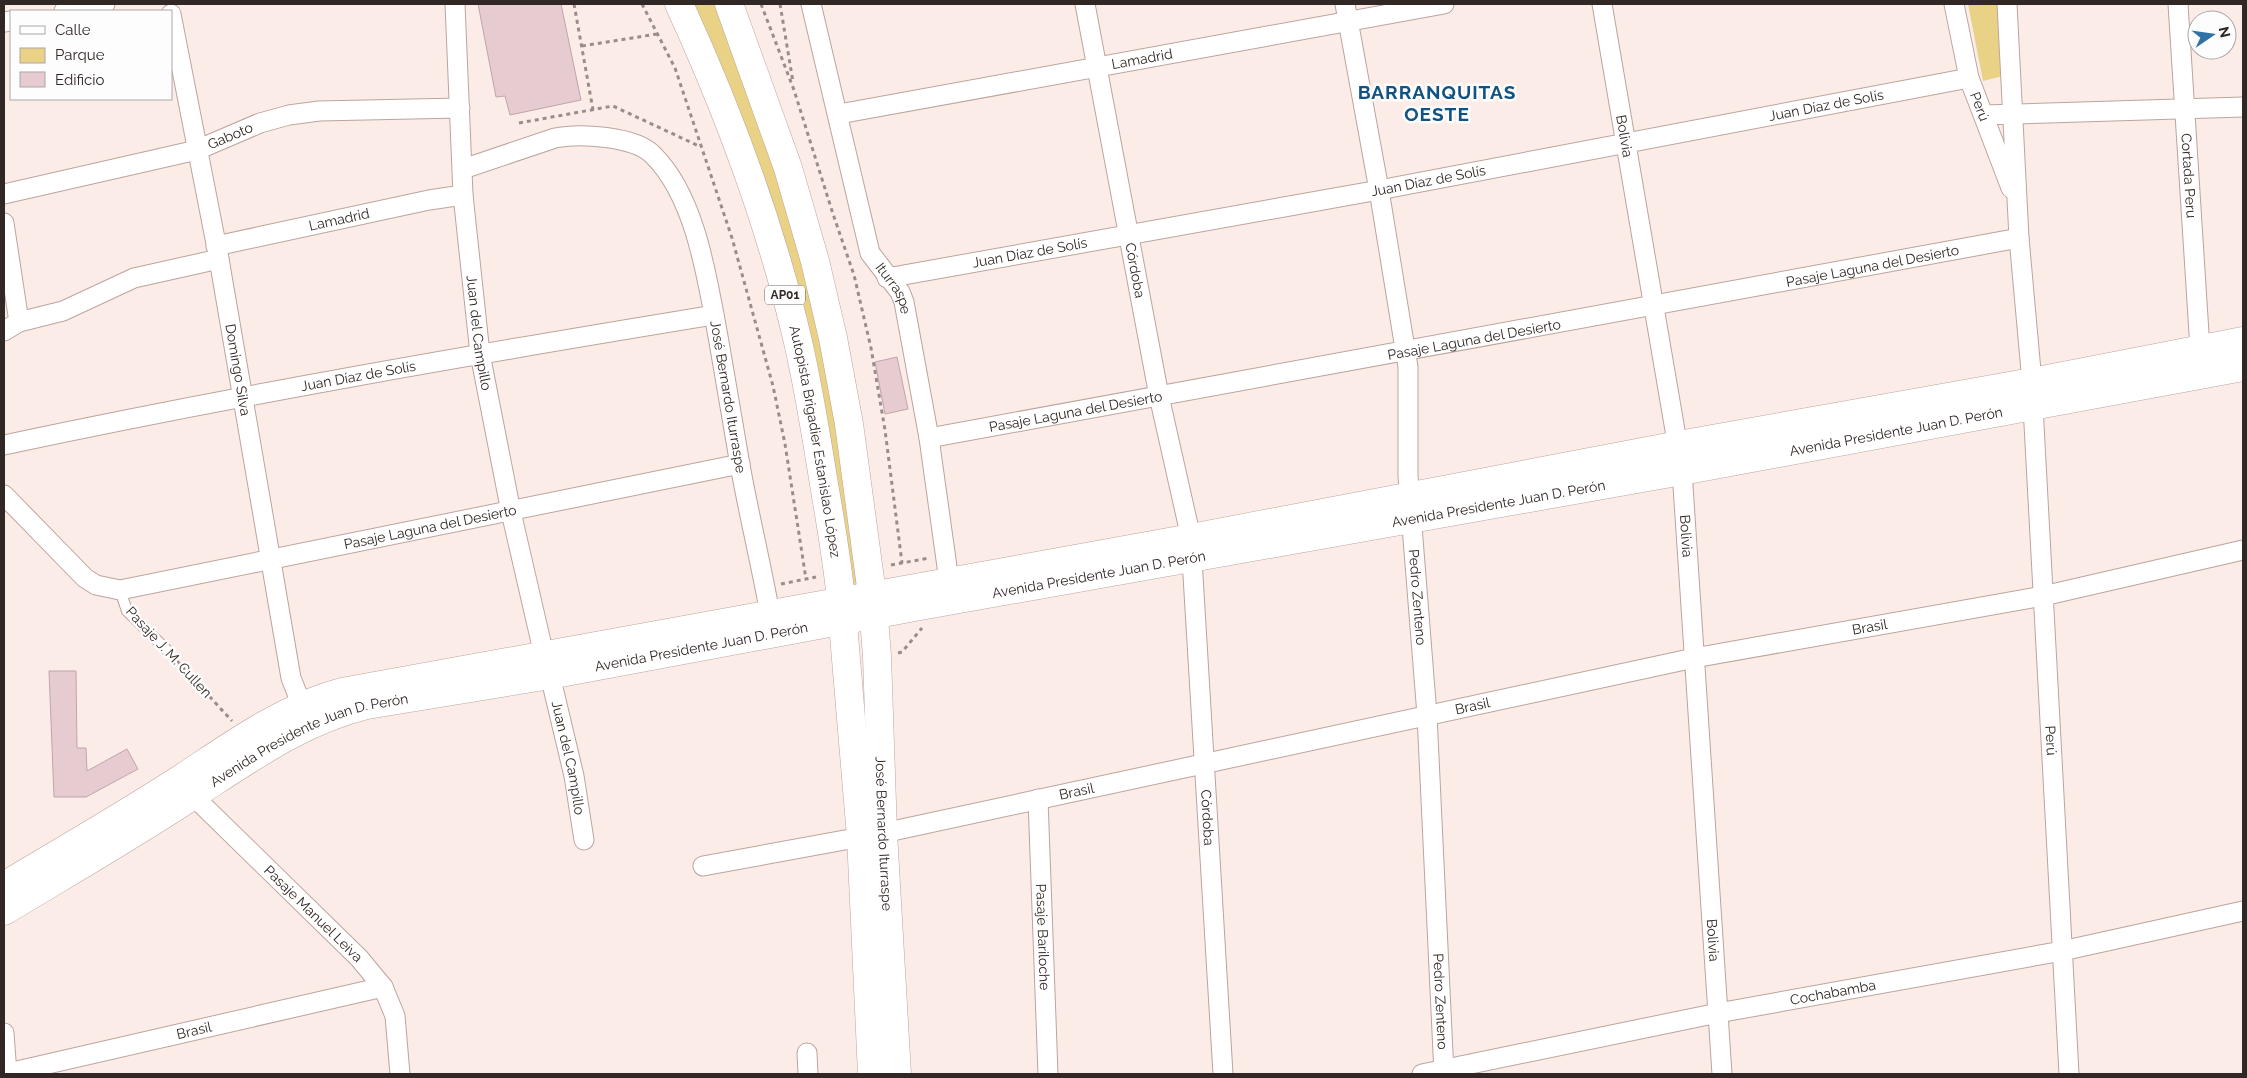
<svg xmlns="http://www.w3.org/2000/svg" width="2247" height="1078" font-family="Raleway,sans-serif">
  <rect width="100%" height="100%" fill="#fcece8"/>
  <path fill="#e9d185" d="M679,4h50l59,164 84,426 -31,6 -43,-258z
    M1968,4h29l6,72 -20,5z"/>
  <path fill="#e6cbd1" stroke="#bfa5ab" d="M478,4h83l20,96 -71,15 -5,-19 -9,1z
    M897,357l11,52 -23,5 -10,-52z
    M49,671h27l1,77h9l1,23 40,-22 11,20 -52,28h-32z"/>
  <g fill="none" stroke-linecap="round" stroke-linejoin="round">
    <defs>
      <path id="service" d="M120,590l7,21 41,40"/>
      <g id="minor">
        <path id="s1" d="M455,4l8,191 17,159 31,158 33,143"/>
        <path id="s2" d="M811,4l59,249 30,39 4,10 25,136 20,143"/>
        <path id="s3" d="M1085,4l74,392 32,142"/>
        <path id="s4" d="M1345,4l34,186 29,177v109l19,239 17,359"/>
        <path id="s5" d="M1602,4l80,467 40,603"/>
        <path id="s6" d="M1954,4l15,74 42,110"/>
        <path d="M2007,4l12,234 13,144"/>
        <path id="s7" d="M2178,4l22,345"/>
        <path d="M64,11l41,-7"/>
        <path id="s8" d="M171,14l48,245 72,419 15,38"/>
        <path d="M4,22l7,-1"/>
        <path id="s9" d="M839,114l605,-110"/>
        <path d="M1984,115l259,-8"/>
        <path id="s10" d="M463,169l92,-31c24,-5 80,-2 98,17 44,43 55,129 66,187 7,41 14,82 21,123 9,50 21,99 30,149"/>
        <path id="s11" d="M4,194l193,-44 63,-27 29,-8 30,-4 141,-3"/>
        <path d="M4,223l15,99"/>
        <path id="s12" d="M216,246l213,-46 34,-5"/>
        <path id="s13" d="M887,278l492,-88 590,-112"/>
        <path d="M4,331l15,-9 44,-11 71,-33 85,-19"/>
        <path id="s14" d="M2033,406l36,668"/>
        <path id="s15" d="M929,438c363,-66 727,-130 1090,-200"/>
        <path id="s16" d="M4,445c235,-50 472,-91 710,-130"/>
        <path id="s17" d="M4,495l81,83 11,7 24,5 620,-126"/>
        <path id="s18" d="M1192,559l31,515"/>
        <path id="s19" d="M550,675l24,101 10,64"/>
        <path id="s20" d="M184,787l175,171 24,29 12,29 5,58"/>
        <path id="s21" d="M1038,799l10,275"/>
        <path id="s22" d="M703,866l180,-33 811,-175 349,-62 200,-46"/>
        <path d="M4,1033l3,41"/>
        <path d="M807,1053l1,21"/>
        <path id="s23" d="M4,1074l379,-87"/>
        <path id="s24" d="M1422,1074l296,-61 344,-62 181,-40"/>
      </g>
      <g id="secondary">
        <path id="s25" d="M872,594l5,62 6,177 14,241"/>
        <path d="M841,600l20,236 11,238"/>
      </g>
      <g id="primary">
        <path d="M4,886c58,-35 118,-69 175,-106 52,-34 103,-72 163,-88l849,-154 488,-93 353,-63 211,-41"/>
        <path id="s26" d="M4,911c63,-38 127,-75 188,-115 56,-36 109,-75 175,-91l183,-30 370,-69 762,-135 561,-104"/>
      </g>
      <g id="motorway">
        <path id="s27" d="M679,4c50,109 92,221 119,338 10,43 17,87 24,130 7,43 15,85 19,128"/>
        <path d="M729,4l59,164 27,93 18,77 16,86 23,170"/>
      </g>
    </defs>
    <use href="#service" stroke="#bda49d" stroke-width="12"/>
    <use href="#minor" stroke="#bda49d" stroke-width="21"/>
    <use href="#secondary" stroke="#bda49d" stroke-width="29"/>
    <use href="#primary" stroke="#bda49d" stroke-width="29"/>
    <use href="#motorway" stroke="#bda49d" stroke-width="29"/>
    <path stroke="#9a8d89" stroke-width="3" stroke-dasharray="4 4" stroke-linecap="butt" d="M574,4l19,106
      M642,4l33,64 57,170 41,148 12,58 21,135
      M761,4l33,86 39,124 21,61 17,73 14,82 17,133
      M780,4l13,78
      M582,46l75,-12
      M519,123l94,-17 88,41
      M891,565l38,-7
      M781,584l35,-7
      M898,653l4,-1 20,-24
      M177,661l55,60"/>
    <use href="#service" stroke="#fff" stroke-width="10"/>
    <use href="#minor" stroke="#fff" stroke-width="19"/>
    <use href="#secondary" stroke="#fff" stroke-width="28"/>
    <use href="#primary" stroke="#fff" stroke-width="28"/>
    <use href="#motorway" stroke="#fff" stroke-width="28"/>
  </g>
  <g text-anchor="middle" stroke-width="5" stroke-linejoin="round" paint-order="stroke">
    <rect fill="#fdfdfd" stroke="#6e6765" stroke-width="1" x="765" y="285.5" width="40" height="19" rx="4"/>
    <g font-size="12" font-weight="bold" fill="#312724">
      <text x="785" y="299">AP01</text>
    </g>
    <g font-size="14" fill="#312724" stroke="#fdfdfd">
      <text dy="5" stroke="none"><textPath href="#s9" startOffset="308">Lamadrid</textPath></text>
      <text dy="5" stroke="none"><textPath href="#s13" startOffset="955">Juan Díaz de Solís</textPath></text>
      <text dy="5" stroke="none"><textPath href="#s6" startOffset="106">Perú</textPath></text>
      <text dy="5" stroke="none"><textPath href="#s11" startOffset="234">Gaboto</textPath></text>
      <text dy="5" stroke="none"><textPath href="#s5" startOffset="134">Bolivia</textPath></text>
      <text dy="5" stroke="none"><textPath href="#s7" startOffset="172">Cortada Peru</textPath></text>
      <text dy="5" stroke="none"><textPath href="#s13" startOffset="550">Juan Díaz de Solís</textPath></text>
      <text dy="5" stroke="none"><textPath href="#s12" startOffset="126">Lamadrid</textPath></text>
      <text dy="5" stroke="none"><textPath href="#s13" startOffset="145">Juan Díaz de Solís</textPath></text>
      <text dy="5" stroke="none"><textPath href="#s15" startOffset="959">Pasaje Laguna del Desierto</textPath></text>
      <text dy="5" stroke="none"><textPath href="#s3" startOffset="271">Córdoba</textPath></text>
      <text dy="5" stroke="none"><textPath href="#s2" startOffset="299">Iturraspe</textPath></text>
      <text dy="5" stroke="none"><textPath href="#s1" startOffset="330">Juan del Campillo</textPath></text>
      <text dy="5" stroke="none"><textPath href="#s15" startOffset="554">Pasaje Laguna del Desierto</textPath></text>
      <text dy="5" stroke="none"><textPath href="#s8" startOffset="362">Domingo Silva</textPath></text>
      <text dy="5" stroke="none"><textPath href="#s16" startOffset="361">Juan Díaz de Solís</textPath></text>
      <text dy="5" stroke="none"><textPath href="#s10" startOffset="456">José Bernardo Iturraspe</textPath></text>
      <text dy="5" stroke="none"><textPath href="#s15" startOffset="149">Pasaje Laguna del Desierto</textPath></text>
      <text dy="5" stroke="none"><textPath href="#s26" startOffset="1972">Avenida Presidente Juan D. Perón</textPath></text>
      <text dy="5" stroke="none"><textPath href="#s27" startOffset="460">Autopista Brigadier Estanislao López</textPath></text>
      <text dy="5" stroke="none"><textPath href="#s26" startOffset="1568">Avenida Presidente Juan D. Perón</textPath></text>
      <text dy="5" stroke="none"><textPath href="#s17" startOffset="470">Pasaje Laguna del Desierto</textPath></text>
      <text dy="5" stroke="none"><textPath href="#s5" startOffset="539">Bolivia</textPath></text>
      <text dy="5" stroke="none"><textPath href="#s26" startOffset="1162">Avenida Presidente Juan D. Perón</textPath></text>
      <text dy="5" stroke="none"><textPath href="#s4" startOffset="599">Pedro Zenteno</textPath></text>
      <text dy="5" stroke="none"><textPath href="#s22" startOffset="1191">Brasil</textPath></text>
      <text dy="5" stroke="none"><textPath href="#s26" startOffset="758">Avenida Presidente Juan D. Perón</textPath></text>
      <text transform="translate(169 652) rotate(47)" y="5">Pasaje J. M. Cullen</text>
      <text dy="5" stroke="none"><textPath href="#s22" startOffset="786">Brasil</textPath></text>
      <text dy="5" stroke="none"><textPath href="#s14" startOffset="335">Perú</textPath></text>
      <text dy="5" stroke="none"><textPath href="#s26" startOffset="352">Avenida Presidente Juan D. Perón</textPath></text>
      <text dy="5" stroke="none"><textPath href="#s19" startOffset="85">Juan del Campillo</textPath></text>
      <text dy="5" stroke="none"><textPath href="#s22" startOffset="381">Brasil</textPath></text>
      <text dy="5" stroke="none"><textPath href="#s18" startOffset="259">Córdoba</textPath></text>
      <text dy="5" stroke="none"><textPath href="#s25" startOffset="240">José Bernardo Iturraspe</textPath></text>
      <text dy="5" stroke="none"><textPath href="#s20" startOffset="181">Pasaje Manuel Leiva</textPath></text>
      <text dy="5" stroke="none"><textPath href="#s21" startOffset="138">Pasaje Bariloche</textPath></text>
      <text dy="5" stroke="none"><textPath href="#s5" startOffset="944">Bolivia</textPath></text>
      <text dy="5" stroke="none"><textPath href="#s24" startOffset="419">Cochabamba</textPath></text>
      <text dy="5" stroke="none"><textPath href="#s4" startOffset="1004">Pedro Zenteno</textPath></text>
      <text dy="5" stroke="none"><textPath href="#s23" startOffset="195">Brasil</textPath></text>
    </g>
    <g font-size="19" font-weight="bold" letter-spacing="1" fill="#105281" stroke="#fdfdfd">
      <text x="1437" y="99">BARRANQUITAS<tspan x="1437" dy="22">OESTE</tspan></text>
    </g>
  </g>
  <rect width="2247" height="1078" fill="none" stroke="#312724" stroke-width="10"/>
  <rect x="10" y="10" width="162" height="90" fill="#fdfdfd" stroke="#aba7a6"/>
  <rect x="20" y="26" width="25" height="8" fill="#ffffff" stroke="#aba7a6"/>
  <text x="55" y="35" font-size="15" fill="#312724">Calle</text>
  <rect x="20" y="48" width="25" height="15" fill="#e9d185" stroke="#aba7a6"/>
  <text x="55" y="60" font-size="15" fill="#312724">Parque</text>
  <rect x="20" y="72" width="25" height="15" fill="#e6cbd1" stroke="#aba7a6"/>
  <text x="55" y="85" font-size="15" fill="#312724">Edificio</text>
  <g transform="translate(2212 35) rotate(77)"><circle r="24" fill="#fdfdfd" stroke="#aba7a6"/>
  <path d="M0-4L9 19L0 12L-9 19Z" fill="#2f72a8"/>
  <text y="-8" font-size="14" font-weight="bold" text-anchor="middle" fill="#312724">N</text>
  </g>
</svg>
